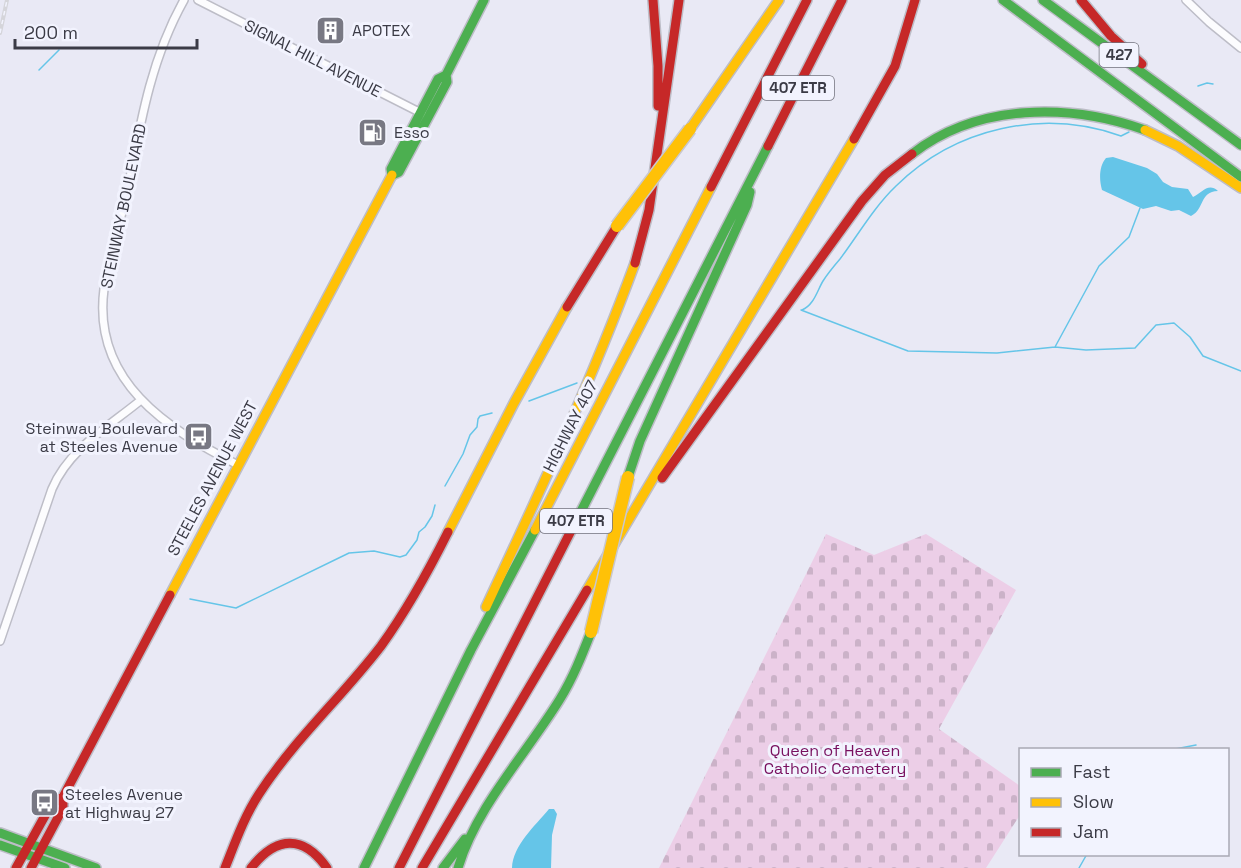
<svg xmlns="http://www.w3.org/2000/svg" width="1241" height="868" font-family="'Space Grotesk',sans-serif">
  <defs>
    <pattern id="cemetery-stones" width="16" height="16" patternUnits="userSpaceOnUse" patternTransform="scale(1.5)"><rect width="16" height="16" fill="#eccee7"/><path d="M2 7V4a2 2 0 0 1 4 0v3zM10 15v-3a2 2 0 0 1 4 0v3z" fill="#cbb2c8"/></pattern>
  </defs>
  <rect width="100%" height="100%" fill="#e9e9f5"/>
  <path fill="url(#cemetery-stones)" d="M826,534l48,21 52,-21 90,56 -77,139 81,57v29l-34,53h-327z"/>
  <path fill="#65c5e8" d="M1113,157l34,11 10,6 6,8 9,5 16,2 5,8c9,-4 15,-15 25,-6 -19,1 -13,18 -27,25l-12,-6 -8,1 -15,-5 -13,3 -41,-19c-3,-10 -3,-24 4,-32z
    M549,809h5l3,5 -5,21 -1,33h-39c1,-23 23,-42 37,-59z"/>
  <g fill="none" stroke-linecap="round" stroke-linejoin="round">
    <path stroke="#65c5e8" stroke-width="1.5" d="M39,70l20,-20
      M1198,86l9,-3 6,1
      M801,310l107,41 89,2 58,-6 31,3 49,-2 21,-23 18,-2 16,14 13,19 38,15
      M802,310c12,-5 15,-19 21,-29 5,-8 11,-15 17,-22 18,-24 34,-52 56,-73 59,-58 146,-78 225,-50l8,-4
      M1055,347l44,-81 30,-29 11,-29
      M529,401l48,-18
      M445,486l18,-32 7,-19 7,-8 1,-8 2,-3 12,-3
      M190,599l46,9 113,-55 25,-2 26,6 6,-2 11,-15 2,-8 6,-5 7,-11 3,-11
      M1170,750l26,-5
      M1079,868l8,-14"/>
    <defs>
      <path id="street" d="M184,0c-32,57 -43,119 -55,183 -7,35 -20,70 -25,106 -12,92 63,140 134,176
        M198,0l225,114
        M1186,0l23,22 32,26
        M0,641l52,-152c17,-40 56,-62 89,-89"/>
      <path id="fast" d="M1003,0l238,177
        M1043,0l198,145
        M912,154c66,-51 157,-51 233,-24
        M392,175l-1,-6 47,-90 8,-4
        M392,175l7,-3 48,-90 -1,-7 38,-75
        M628,477l12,-36 107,-236 3,-13
        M575,523l193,-377
        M0,833l96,35
        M0,845l65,23
        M364,868l107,-218 64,-120
        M443,868l22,-29
        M458,868c18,-61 69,-115 102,-169 13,-21 22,-44 31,-67"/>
      <path id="slow" d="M690,129l89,-129
        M1145,130l33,16 63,42
        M535,530l176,-343
        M448,532l66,-129 53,-96
        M587,590l267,-451
        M170,595l222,-420
        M486,607c53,-113 106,-227 149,-344"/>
      <path id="jam" d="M653,0l5,66v40
        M1081,0l30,36 31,28
        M854,139l41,-73 20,-66
        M768,146l74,-146
        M711,187l96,-187
        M635,263l14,-53 30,-210
        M567,307l50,-81
        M662,478l200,-277 23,-26 27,-21
        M16,868l36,-65 11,-6
        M31,868l32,-60v-11l107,-202
        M225,868c10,-25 19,-51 34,-74 35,-54 83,-97 122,-148 26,-36 47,-74 67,-114
        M251,868c25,-32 52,-34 76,0
        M399,868l176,-345
        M422,868l165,-278"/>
    </defs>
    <use href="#street" stroke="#bdbdc7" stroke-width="10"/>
    <use href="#fast" stroke="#bdbdc7" stroke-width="12"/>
    <use href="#slow" stroke="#bdbdc7" stroke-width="12"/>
    <use href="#jam" stroke="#bdbdc7" stroke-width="12"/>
    <use href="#street" stroke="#fcfcfe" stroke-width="7"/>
    <use href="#fast" stroke="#4caf50" stroke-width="9"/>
    <use href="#slow" stroke="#ffc107" stroke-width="9"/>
    <use href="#jam" stroke="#c62828" stroke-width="9"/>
    <defs>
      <path id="rail" d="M0,33l7,-33"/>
    </defs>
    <use href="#rail" stroke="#d5d5da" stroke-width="4"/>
    <use href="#rail" stroke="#f2f3fe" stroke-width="1.5" stroke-dasharray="4.5" stroke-linecap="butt"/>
    <defs>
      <path id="slow-bridge" d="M617,226l73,-97
        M591,632l37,-155"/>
    </defs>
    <use href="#slow-bridge" stroke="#c8c8cf" stroke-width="15" stroke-linecap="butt"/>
    <use href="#slow-bridge" stroke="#ffc107" stroke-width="12"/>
  </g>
  <defs>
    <symbol id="building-square" viewBox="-11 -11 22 22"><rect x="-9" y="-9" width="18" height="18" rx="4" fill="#787883" stroke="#f2f3fe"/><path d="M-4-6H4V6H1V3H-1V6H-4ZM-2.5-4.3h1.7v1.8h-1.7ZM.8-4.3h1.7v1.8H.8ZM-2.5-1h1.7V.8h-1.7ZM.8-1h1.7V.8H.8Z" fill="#fff"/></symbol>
    <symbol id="fuel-square" viewBox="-11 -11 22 22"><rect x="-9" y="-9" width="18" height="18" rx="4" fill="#787883" stroke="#f2f3fe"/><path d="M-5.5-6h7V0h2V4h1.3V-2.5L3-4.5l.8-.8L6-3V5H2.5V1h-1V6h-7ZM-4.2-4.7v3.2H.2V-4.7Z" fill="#fff"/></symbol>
    <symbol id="bus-square" viewBox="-11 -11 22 22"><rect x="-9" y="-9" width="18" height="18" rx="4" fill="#787883" stroke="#f2f3fe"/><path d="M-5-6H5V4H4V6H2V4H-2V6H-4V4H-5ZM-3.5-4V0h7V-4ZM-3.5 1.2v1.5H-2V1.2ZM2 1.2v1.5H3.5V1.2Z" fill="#fff"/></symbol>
  </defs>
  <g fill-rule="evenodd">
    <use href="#building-square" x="314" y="14" width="33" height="33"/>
    <use href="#fuel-square" x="356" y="116" width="33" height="33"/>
    <use href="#bus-square" x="182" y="420" width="33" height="33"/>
    <use href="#bus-square" x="28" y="786" width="33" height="33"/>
  </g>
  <g text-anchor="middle" stroke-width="6" stroke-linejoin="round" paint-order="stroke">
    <g fill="#f2f3fe" stroke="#72727d" stroke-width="1.5">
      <rect x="1099.5" y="43" width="39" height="24" rx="4.5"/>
      <rect x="762" y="76" width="72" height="24" rx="4.5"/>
      <rect x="540" y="509" width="72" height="24" rx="4.5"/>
    </g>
    <g font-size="15" font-weight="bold" fill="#3b3b46">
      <text x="1119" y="60">427</text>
      <text x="798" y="93">407 ETR</text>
      <text x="576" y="526">407 ETR</text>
    </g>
    <g font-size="16" fill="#3b3b46" stroke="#f2f3fe" text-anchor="start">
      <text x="352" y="36">APOTEX</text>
      <text x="394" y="138">Esso</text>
      <text x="178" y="434" text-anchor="end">Steinway Boulevard<tspan x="178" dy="18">at Steeles Avenue</tspan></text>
      <text x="65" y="800">Steeles Avenue<tspan x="65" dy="18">at Highway 27</tspan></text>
    </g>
    <g font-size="16" fill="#3b3b46" stroke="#f2f3fe">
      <text transform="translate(313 58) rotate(27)" y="6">SIGNAL HILL AVENUE</text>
      <text transform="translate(123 206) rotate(-78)" y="6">STEINWAY BOULEVARD</text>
      <text transform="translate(570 426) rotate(-63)" y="6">HIGHWAY 407</text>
      <text transform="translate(212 478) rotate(-62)" y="6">STEELES AVENUE WEST</text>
    </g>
    <g font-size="16" fill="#780f5f" stroke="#f2f3fe">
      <text x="835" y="756">Queen of Heaven<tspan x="835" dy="18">Catholic Cemetery</tspan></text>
    </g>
  </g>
  <rect x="1019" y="748" width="210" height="108" fill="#f2f3fe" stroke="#a9a9b4" stroke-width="1.5"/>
  <rect x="1031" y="768" width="30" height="9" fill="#4caf50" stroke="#a9a9b4" stroke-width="1.5"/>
  <text x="1073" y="778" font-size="18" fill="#3b3b46">Fast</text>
  <rect x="1031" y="798" width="30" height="9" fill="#ffc107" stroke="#a9a9b4" stroke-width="1.5"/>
  <text x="1073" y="808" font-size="18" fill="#3b3b46">Slow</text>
  <rect x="1031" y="828" width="30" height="9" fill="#c62828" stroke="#a9a9b4" stroke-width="1.5"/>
  <text x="1073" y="838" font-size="18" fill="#3b3b46">Jam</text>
  <path d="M15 39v9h182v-9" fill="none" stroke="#3b3b46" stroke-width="3"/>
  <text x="24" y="39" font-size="18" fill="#3b3b46" stroke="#f2f3fe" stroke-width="4.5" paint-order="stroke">200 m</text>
</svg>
